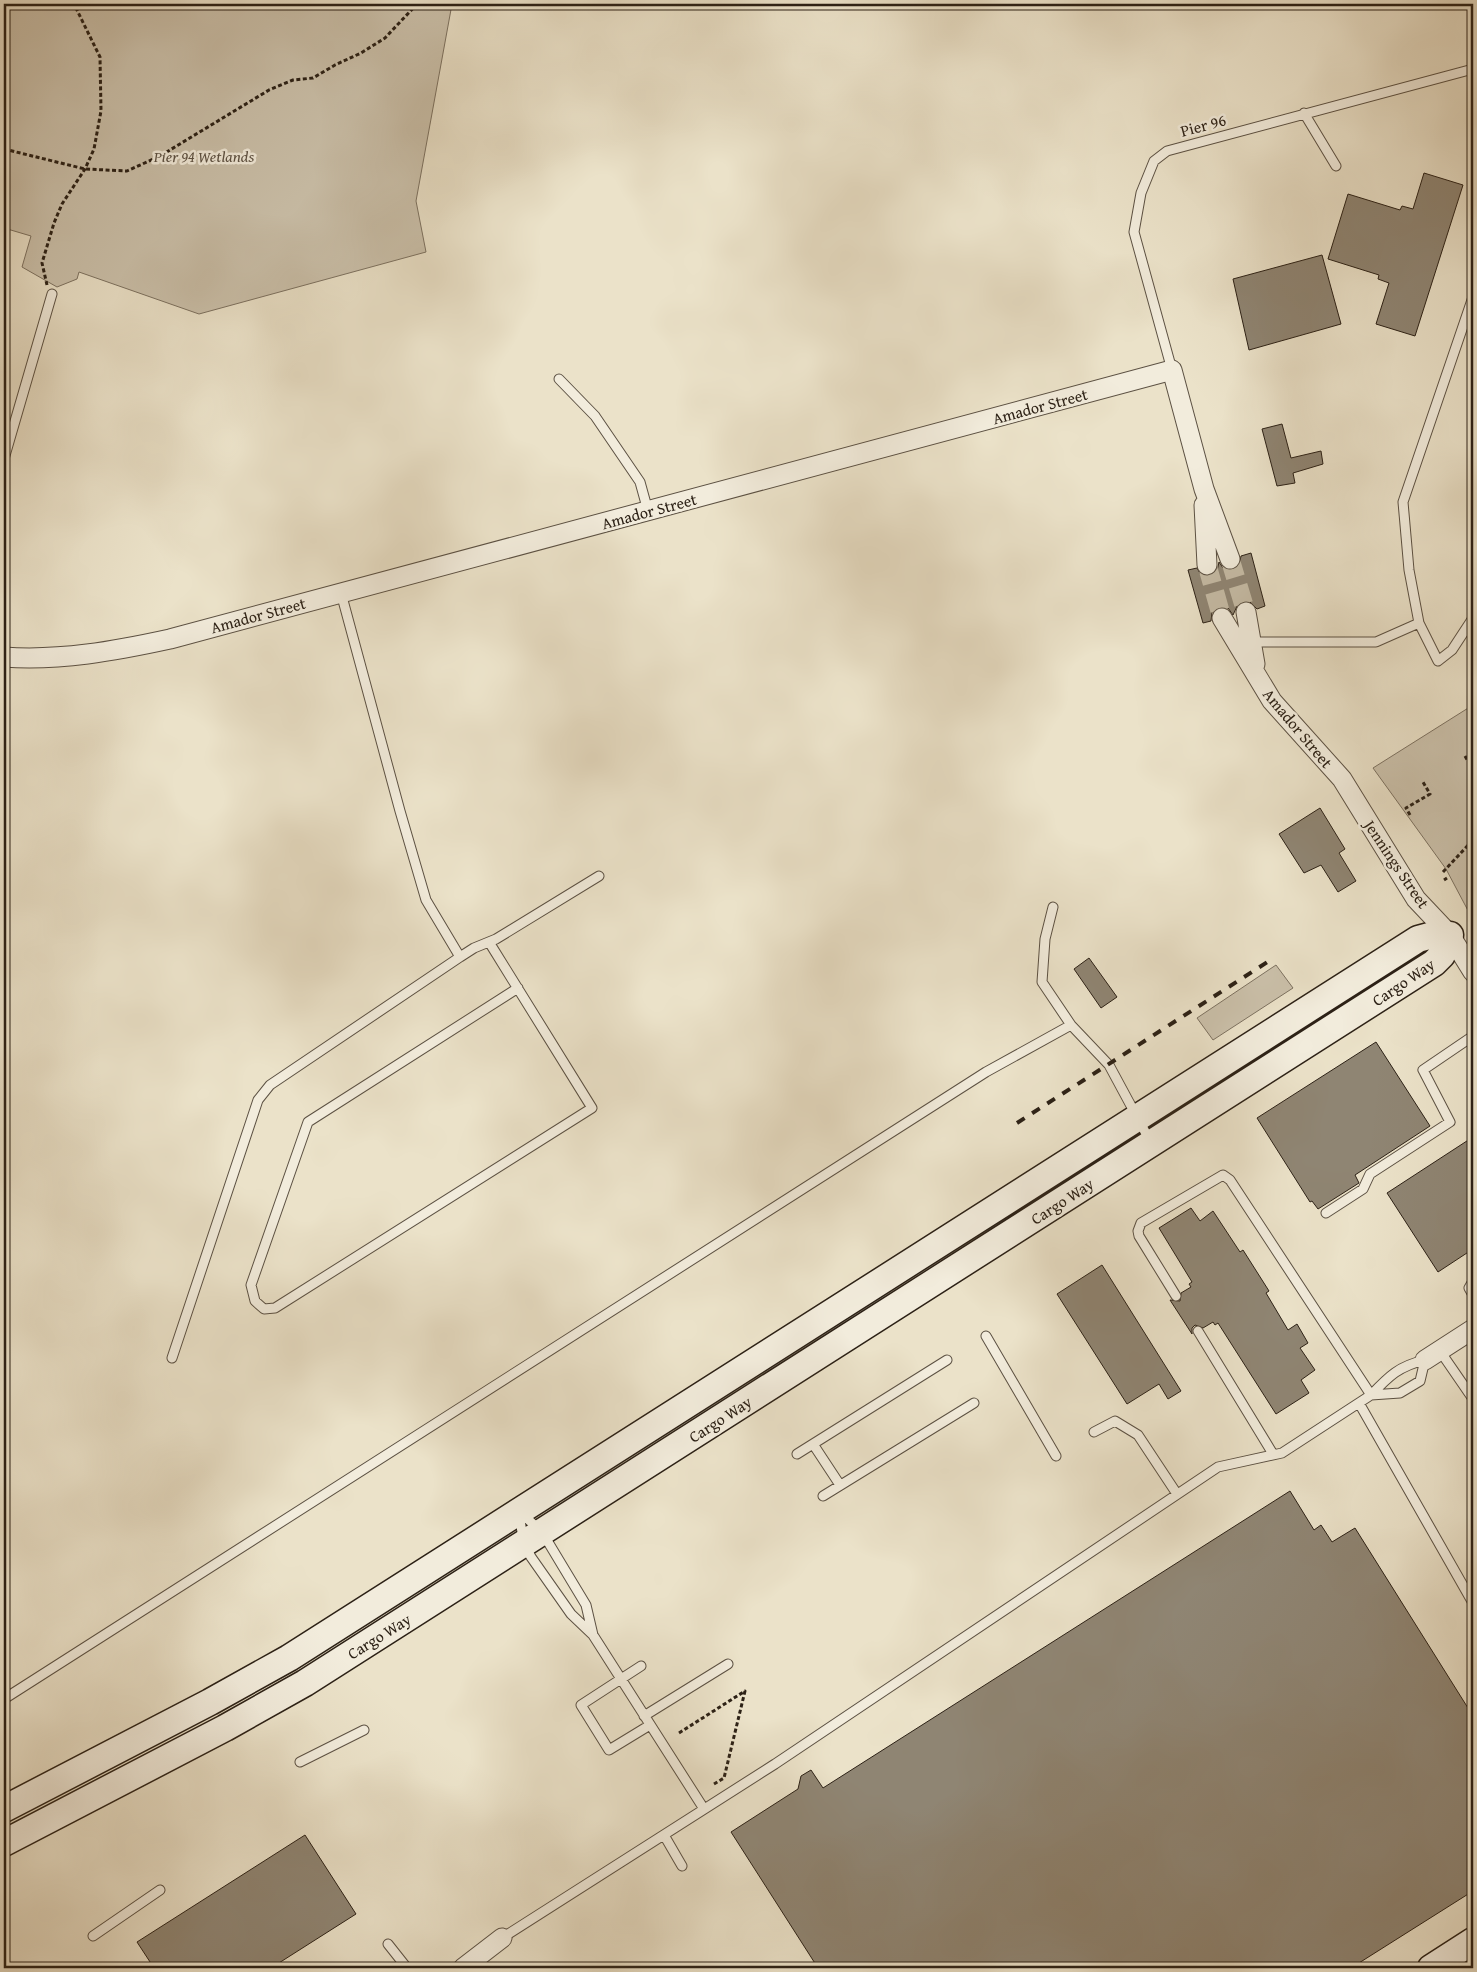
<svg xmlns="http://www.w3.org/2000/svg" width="1477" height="1972" font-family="'Gentium Book Plus',serif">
  <rect width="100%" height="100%" fill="#ebe2c9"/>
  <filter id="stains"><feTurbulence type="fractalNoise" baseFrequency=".004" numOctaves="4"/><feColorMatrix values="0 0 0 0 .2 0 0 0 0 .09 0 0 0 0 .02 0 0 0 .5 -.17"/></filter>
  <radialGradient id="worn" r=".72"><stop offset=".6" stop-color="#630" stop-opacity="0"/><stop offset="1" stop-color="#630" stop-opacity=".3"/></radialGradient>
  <path fill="#cbc1ab" stroke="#7c7160" d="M4,4h448l-36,197 10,51 -227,62 -120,-42 -2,7 -20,8 -35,-20 9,-31 -27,-8z
    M1473,705v215l-27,-51 -73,-101z
    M1276,965l17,23 -80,52 -16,-22z"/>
  <path fill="#8f8573" stroke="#2c2116" d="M1424,173l39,12 -48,151 -39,-12 13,-41 -11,-4 1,-4 -51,-16 20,-65 52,16 2,-4 11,3z
    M1322,255l19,69 -92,26 -16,-71z
    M1282,424l9,34 30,-7 2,13 -30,9 2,10 -18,3 -15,-57z
    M1251,553l14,53 -8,3 -7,-7 -6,-1 -6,3 -5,11 -5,-7 -7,-1 -9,5 -1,9 -8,2 -15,-53 9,-2 4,7 7,1 9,-5 2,-9 4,6 10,2 6,-4 2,-10z
    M1320,808l25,41 -6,4 17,28 -18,11 -17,-27 -17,8 -25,-39z
    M1089,958l28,39 -16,11 -27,-39z
    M1376,1042l54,84 -75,49 4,8 -41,26 -6,-8 -2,1 -53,-84z
    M1473,1137v112l-35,23 -51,-79z
    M1191,1208l9,13 13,-10 27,41 3,-2 26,41 -3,2 22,37 9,-6 11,19 -8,5 15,22 -14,10 8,13 -33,21 -58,-91 -3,2 -2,-3 -10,6 -8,-3 -3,3v6l-22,-34 10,1 1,-8 10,-6 -2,-3 3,-2 -33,-54z
    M1102,1265l79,126 -13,8 -9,-15 -32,20 -70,-110z
    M1290,1491l24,39 7,-5 11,17 23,-14 118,188v175l-122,77h-533l-87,-136 67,-43 3,-13 10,-6 12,18z
    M305,1835l51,79 -85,54h-117l-17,-26z"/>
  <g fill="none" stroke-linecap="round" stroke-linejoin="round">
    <path stroke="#c5bba5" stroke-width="19" stroke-dasharray="19 9" stroke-linecap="butt" d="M1230,559l16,53
      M1207,565l15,53"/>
    <defs>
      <path id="lane" d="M1304,113l32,53
        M1473,297l-70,205 6,68 10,53 19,38 14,-11 21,-32
        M1172,370l-38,-138 7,-39 13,-32 13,-10 306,-82
        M559,379l36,37 45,66 8,29
        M4,459l48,-165
        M341,593l59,218 26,89 34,57 14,-9 22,-9 103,-63
        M1251,642h125l43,-19
        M1053,907l-8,32 -3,43 29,43 38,40 41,76
        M489,942l103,166 -317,200 -11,1 -9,-8 -4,-16 57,-163 210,-134
        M1326,1213l37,-24 7,-15 80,-52 -27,-52 50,-34
        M1473,1281l-4,7 4,7
        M1198,1331l75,123
        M986,1336l70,120
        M1440,1351l33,48
        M172,1358l86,-258 12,-15 190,-128
        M1425,1360l-5,21 -20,12 -29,2c18,-19 28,-29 54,-35z
        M1359,1403l114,200
        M1094,1432l21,-11 23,14 39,59
        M813,1444l27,41
        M797,1454l150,-94
        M823,1496l151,-93
        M521,1513l21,19 44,73 7,30
        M519,1514l5,30 7,13 40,57 22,21 111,174
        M641,1666l-60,39 28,45 41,-25
        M4,1699l982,-627 85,-47
        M644,1716l84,-52
        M300,1762l64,-32
        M664,1835l18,31
        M93,1936l67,-46
        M502,1938l273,-174 443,-297 64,-14 89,-58 -141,-215 -7,-5 -82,48 -3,8 1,5 37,60
        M388,1944l19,24"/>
      <path id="street" d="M1204,505l3,60
        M1246,612l9,52
        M1222,618l50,83 70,78 74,120 34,36 23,37
        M4,657c56,4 111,-6 166,-18l1002,-269 32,119 26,70
        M1425,1360l48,-31
        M463,1968l39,-30"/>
      <path id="secondary" d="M4,1809l206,-107 79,-44 1129,-719 11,-3 21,-1 -8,20 -8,8 -1129,720 -80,45 -221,115
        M1431,1968l42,-27"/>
    </defs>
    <use href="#lane" stroke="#5c5143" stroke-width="11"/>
    <use href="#street" stroke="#5c5143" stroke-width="21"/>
    <use href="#secondary" stroke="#2c2116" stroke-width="29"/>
    <path stroke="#2c2116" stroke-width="3" stroke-dasharray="4 2.5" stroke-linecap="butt" d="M4,149l81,20 42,2 33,-15 109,-66 24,-10 20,-2 22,-13 26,-12 24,-15 32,-34
      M47,285l-5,-22 12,-40 8,-19 23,-35 9,-20 7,-38 -1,-54 -26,-53
      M1465,756l8,14
      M1410,815l-4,-7 24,-14 -7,-12
      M1443,872l30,-32
      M1444,880l3,-2
      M679,1733l66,-42 -21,87 -10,6"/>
    <use href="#lane" stroke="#f2ecdc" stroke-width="9"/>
    <use href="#street" stroke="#f2ecdc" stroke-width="19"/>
    <use href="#secondary" stroke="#f2ecdc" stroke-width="26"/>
    <path stroke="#2c2116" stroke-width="4" stroke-dasharray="9 9" stroke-linecap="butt" d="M1017,1123l252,-162"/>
  </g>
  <g text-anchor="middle" stroke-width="5" stroke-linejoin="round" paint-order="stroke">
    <g font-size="16" fill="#2c2116" stroke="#f2ecdc">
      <text transform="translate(1203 125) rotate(-15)" y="6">Pier 96</text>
      <text transform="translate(1040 406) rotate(-15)" y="6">Amador Street</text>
      <text transform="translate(649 511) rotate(-15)" y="6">Amador Street</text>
      <text transform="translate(258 615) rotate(-15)" y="6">Amador Street</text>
      <text transform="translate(1298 728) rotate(50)" y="6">Amador Street</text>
      <text transform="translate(1397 864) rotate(56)" y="6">Jennings Street</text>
      <text transform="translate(1403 982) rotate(-34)" y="6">Cargo Way</text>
      <text transform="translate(1062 1201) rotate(-33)" y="6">Cargo Way</text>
      <text transform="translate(720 1419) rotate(-33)" y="6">Cargo Way</text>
      <text transform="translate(379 1636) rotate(-32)" y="6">Cargo Way</text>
    </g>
    <g font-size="16" font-style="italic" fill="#5c5143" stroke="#f2ecdc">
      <text x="204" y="162">Pier 94 Wetlands</text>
    </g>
  </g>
  <rect width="1477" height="1972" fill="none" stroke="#ebe2c9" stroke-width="20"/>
  <rect x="5" y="5" width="1467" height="1962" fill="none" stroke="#2c2116" stroke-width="2.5"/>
  <rect x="10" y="10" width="1457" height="1952" fill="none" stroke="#2c2116"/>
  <rect width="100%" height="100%" filter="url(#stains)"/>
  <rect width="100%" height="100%" fill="url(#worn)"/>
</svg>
